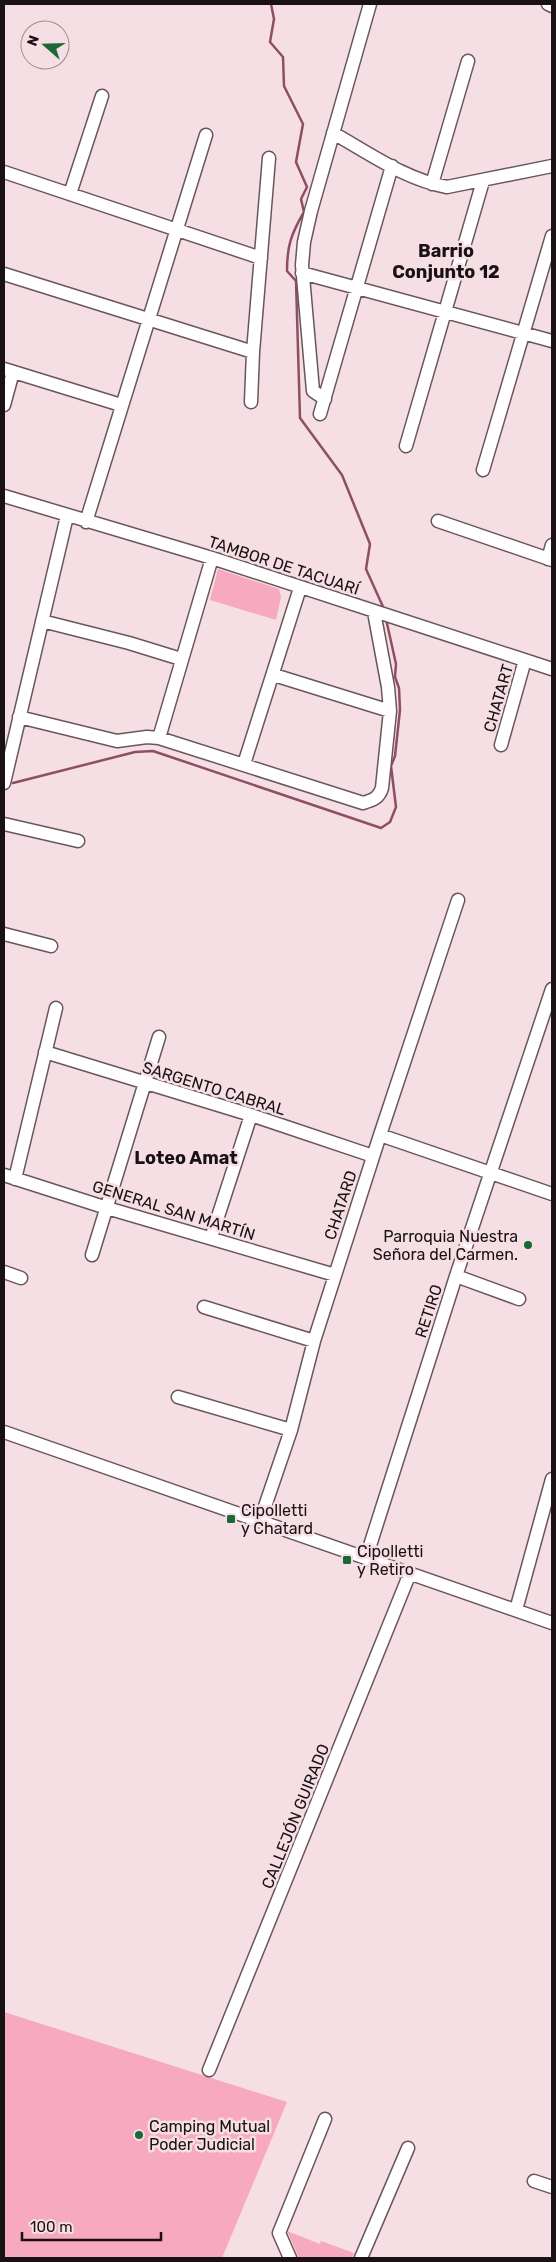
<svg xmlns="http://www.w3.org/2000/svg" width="556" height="2262" font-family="Rubik,sans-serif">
  <rect width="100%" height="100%" fill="#f6dfe4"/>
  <path fill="#f6a9bf" d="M218,569l61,20 2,8 -5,23 -66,-20z
    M4,2012l283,90 -65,156h-218z
    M287,2231l33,13 1,-3 33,12 -2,5h-53z"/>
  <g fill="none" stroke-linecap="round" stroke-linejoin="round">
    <path stroke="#8f4f63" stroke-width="2.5" d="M271,4l3,15 -4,23 13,15 1,29 19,38 -7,38 11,25 -6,12 3,13c-13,22 -17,34 -17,59l9,10 4,137 42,57 28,69 -4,25 18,40
      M13,783l122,-31 18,-1 228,77 9,-6 6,-15 -5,-41 4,-10 5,-46 -1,-22 -4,-11 1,-13 -10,-45"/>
    <defs>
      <path id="minor" d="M548,4l4,2
        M333,133c36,20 73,47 114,54l105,-21
        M4,172l257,86
        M432,184l36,-123
        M70,194l32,-98
        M302,273l250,68
        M4,274l249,78
        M4,369l117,36
        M325,399l-12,-8 -11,-126 2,-23 7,-31 59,-207
        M251,402l2,-50 16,-194
        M4,405l9,-33
        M320,414l72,-248
        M406,446l77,-265
        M483,470l69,-234
        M4,496l208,62 340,111
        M438,521l114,39
        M86,522l120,-387
        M548,559l4,-14
        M42,621l87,22 52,16
        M274,675l116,36
        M19,717l98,24 30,-4 12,1 204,65c10,-3 16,-5 19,-15l8,-77 -2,-24 -14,-75
        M159,738l53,-180
        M501,745l24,-85
        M244,764l56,-176
        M4,783l63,-267
        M4,824l74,17
        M4,934l47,12
        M45,1052l206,63 122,41
        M380,1135l172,59
        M4,1175l103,33 228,67
        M15,1179l41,-171
        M211,1238l40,-123
        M92,1255l67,-218
        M4,1272l17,6
        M456,1276l63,23
        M204,1307l110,34
        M178,1397l113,33
        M4,1432l548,191
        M260,1521l31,-91 23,-89 66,-206 78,-235
        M366,1558l90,-282 96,-287
        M516,1610l36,-131
        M209,2070l201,-497
        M534,2181l18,6
        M290,2258l-11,-25 46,-114
        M361,2258l47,-110"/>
    </defs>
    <use href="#minor" stroke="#69565b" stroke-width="15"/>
    <use href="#minor" stroke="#fff" stroke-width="12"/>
  </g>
  <g fill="#1c6837" stroke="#f6dfe4" stroke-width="2">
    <circle cx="528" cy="1245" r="5"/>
    <rect x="226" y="1514" width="10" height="10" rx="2.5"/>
    <rect x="342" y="1555" width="10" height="10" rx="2.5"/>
    <circle cx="139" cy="2135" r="5"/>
  </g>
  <g text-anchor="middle" stroke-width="5" stroke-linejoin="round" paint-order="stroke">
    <g font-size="16" fill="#191113" stroke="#f6dfe4">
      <text transform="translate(284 565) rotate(18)" y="6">TAMBOR DE TACUARÍ</text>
      <text transform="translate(498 698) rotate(-74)" y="6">CHATART</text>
      <text transform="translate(214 1088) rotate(17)" y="6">SARGENTO CABRAL</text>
      <text transform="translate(340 1205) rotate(-72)" y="6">CHATARD</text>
      <text transform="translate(174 1210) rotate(17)" y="6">GENERAL SAN MARTÍN</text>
      <text transform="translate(428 1311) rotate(-72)" y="6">RETIRO</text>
      <text transform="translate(295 1816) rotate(-68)" y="6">CALLEJÓN GUIRADO</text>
    </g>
    <g font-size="16" fill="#191113" stroke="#f6dfe4" text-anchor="start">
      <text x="518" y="1242" text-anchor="end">Parroquia Nuestra<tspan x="518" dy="18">Señora del Carmen.</tspan></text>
      <text x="241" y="1516">Cipolletti<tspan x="241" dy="18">y Chatard</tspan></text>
      <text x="357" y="1557">Cipolletti<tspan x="357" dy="18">y Retiro</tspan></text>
      <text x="149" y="2132">Camping Mutual<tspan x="149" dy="18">Poder Judicial</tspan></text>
    </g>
    <g font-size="18" font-weight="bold" fill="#191113" stroke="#f6dfe4">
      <text x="446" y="257">Barrio<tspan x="446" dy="21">Conjunto 12</tspan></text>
      <text x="186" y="1164">Loteo Amat</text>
    </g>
  </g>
  <rect width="556" height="2262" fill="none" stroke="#191113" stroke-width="10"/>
  <g transform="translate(45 45) rotate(290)"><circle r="24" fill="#f6dfe4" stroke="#9e8d90"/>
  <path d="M0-4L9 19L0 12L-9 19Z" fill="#1c6837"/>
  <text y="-8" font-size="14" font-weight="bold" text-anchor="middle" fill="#191113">N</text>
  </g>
  <path d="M22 2232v8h139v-8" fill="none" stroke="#191113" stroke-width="2.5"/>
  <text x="30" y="2232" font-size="15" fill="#191113" stroke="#f6dfe4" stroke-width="4" paint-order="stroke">100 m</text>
</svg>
